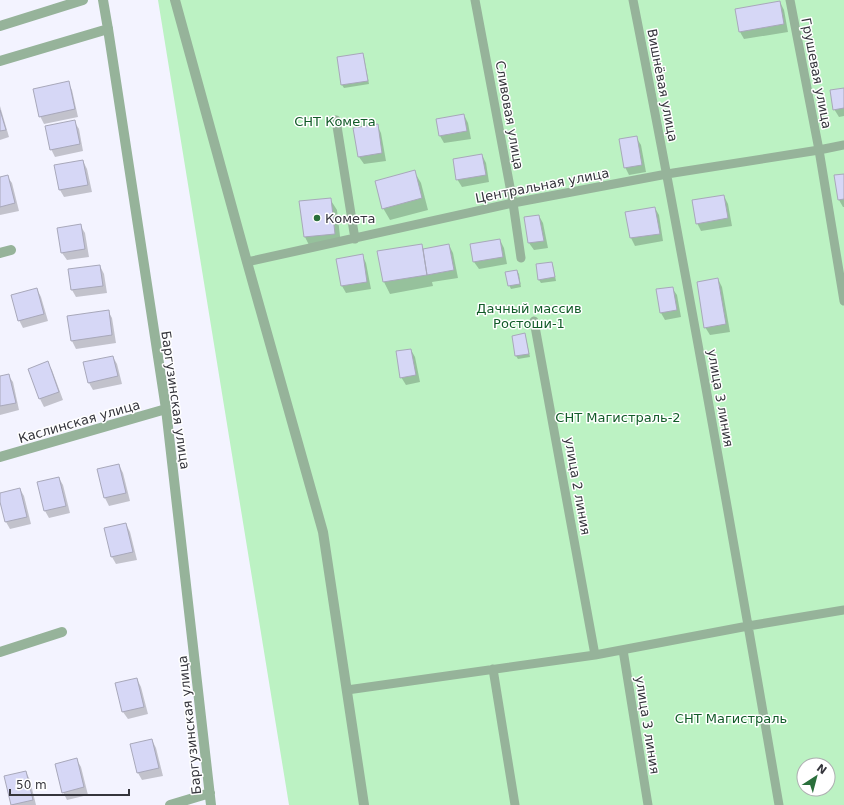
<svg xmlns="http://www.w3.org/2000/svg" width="844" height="805" font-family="'DejaVu Sans',sans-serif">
  <rect width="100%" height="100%" fill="#f3f3ff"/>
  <path fill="#bcf2c3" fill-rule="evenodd" d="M158,0h686v805h-555zM804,765h24v24h-24z"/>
  <path fill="#0003" d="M780,2l4,8 4,22 -44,7 -4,-7z
    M362,54l2,3 5,27 -25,4 -2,-3z
    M68,83l4,7 6,27 -34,7 -4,-8z
    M844,89v27l-5,1 -5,-8z
    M0,106l9,31 -9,3z
    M464,115l4,8 3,16 -27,4 -4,-7z
    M74,121l5,8 4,22 -28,6 -4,-8z
    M377,125l4,8 5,28 -22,3 -5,-7z
    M636,137l5,8 5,27 -17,3 -4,-8z
    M482,155l4,8 3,19 -27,5 -5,-8z
    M83,161l4,8 5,23 -28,5 -4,-7z
    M414,171l7,12 7,27 -38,10 -7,-12z
    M844,175v32h-1l-4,-7z
    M7,176l5,7 7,28 -19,4v-37z
    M724,196l4,8 4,22 -31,5 -4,-8z
    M330,199l7,11 4,35 -30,4 -6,-12 -5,-35z
    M655,208l4,7 4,26 -28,5 -4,-8 -5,-25z
    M539,216l4,7 5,25 -14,2 -5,-7z
    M80,225l5,8 4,24 -22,3 -5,-7z
    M500,240l4,8 3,16 -28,5 -5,-7z
    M421,245l3,5 25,-5 4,8 5,25 -26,4 1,4 -43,8 -6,-12 -5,-30z
    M362,255l4,8 5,26 -25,4 -4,-7z
    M551,263l2,3 3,15 -15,2 -2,-3z
    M100,266l4,8 3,19 -31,4 -4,-7z
    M517,271l2,3 2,13 -10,2 -2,-4z
    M718,279l4,8 8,45 -20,3 -5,-8z
    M672,288l5,7 4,22 -16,3 -4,-7z
    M37,289l4,8 7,24 -25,7 -4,-8z
    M108,311l4,7 4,25 -40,6 -4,-8 -4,-24z
    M524,334l2,4 4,19 -12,2 -2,-3z
    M411,350l4,7 5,25 -14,3 -5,-8z
    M113,357l4,7 5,20 -29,6 -4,-7z
    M47,362l5,8 11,30 -19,7 -4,-8 -11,-30z
    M8,375l5,7 6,28 -19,5v-38z
    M119,465l4,8 7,28 -21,5 -4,-8 -7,-28z
    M59,478l4,7 7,28 -21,5 -4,-7z
    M20,489l4,7 7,28 -21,5 -4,-7 -6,-24v-4z
    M126,524l4,8 7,28 -21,4 -4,-7z
    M137,679l4,8 7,27 -20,5 -5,-7z
    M152,740l4,8 7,28 -21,4 -4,-7z
    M77,760l4,7 7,28 -21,5 -4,-8z
    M26,772l4,8 6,25h-24l-7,-28z"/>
  <path fill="#d6d7f6" stroke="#a8a8ba" d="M780,1l4,23 -45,8 -4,-23z
    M363,53l5,28 -27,4 -4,-28z
    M69,81l6,28 -36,8 -6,-28z
    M844,88v20l-11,2 -3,-20z
    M0,110l6,20 -6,1z
    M464,114l3,17 -28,5 -3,-17z
    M75,120l5,24 -30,6 -5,-24z
    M378,124l4,29 -24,4 -5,-29z
    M637,136l5,29 -18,3 -5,-29z
    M482,154l4,21 -30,5 -3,-21z
    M83,160l5,25 -29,5 -5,-25z
    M415,170l7,28 -40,11 -7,-28z
    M844,174v25l-6,1 -4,-25z
    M8,175l7,28 -15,4v-30z
    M724,195l4,23 -32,6 -4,-24z
    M331,198l4,36 -31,3 -5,-36z
    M655,207l5,27 -30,4 -5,-26z
    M539,215l5,26 -16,2 -4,-26z
    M81,224l4,25 -24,4 -4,-25z
    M500,239l3,18 -30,5 -3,-18z
    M422,244l5,31 -44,7 -6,-31z
    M449,244l5,26 -27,5 -4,-26z
    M363,254l4,28 -26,4 -5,-27z
    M552,262l3,15 -17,3 -2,-16z
    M100,265l3,21 -32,4 -3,-21z
    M517,270l3,14 -12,2 -3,-14z
    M718,278l8,46 -22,4 -7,-46z
    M673,287l4,23 -17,3 -4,-24z
    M37,288l7,26 -26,7 -7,-26z
    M109,310l3,25 -41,6 -4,-25z
    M525,333l4,21 -14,2 -3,-20z
    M411,349l5,26 -16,3 -4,-27z
    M113,356l5,20 -30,7 -5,-21z
    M48,361l11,31 -20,7 -11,-30z
    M9,374l7,29 -16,3v-30z
    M119,464l7,29 -22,5 -7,-29z
    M59,477l7,29 -22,5 -7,-29z
    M20,488l7,29 -22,5 -5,-20v-9z
    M126,523l7,29 -22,5 -7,-29z
    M137,678l7,29 -22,5 -7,-29z
    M152,739l7,29 -22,5 -7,-29z
    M77,758l7,29 -22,6 -7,-29z
    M26,771l7,29 -22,5 -7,-29z"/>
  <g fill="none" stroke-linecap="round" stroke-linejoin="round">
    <path stroke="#96b39a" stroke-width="9" d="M475,0l38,203 8,55
      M633,0c53,268 100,536 146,805
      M790,0l29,150 25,151
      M336,120l19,119
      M247,262l266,-59 154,-29 152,-24 25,-5
      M534,321l61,334
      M623,650l25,155
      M493,669l22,136
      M347,690l248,-35 153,-29 96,-16"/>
    <path stroke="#96b39a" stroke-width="10" d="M175,0l72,262 76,270 41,273
      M108,29l58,380 45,396
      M0,253l11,-3
      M0,457l166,-48
      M0,652l62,-20
      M170,805l40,-12"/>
    <path stroke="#96b39a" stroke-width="10" d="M0,26l83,-26
      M0,61l108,-32 -5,-29"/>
  </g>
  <circle fill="#2a6f3b" stroke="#fff" stroke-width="1.5" cx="317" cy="218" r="4"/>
  <g text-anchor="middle" stroke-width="3" stroke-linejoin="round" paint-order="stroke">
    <g font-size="13" fill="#35353c" stroke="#fff">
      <text transform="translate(817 73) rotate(79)" y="5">Грушевая улица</text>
      <text transform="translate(663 85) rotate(79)" y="5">Вишнёвая улица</text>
      <text transform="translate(510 115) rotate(80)" y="5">Сливовая улица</text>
      <text transform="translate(542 185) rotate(-11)" y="5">Центральная улица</text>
      <text transform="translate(721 398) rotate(80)" y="5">улица 3 линия</text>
      <text transform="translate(176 400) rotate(82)" y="5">Баргузинская улица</text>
      <text transform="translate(79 421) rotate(-16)" y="5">Каслинская улица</text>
      <text transform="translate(578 486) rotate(80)" y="5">улица 2 линия</text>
      <text transform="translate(189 725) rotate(-96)" y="5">Баргузинская улица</text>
      <text transform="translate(648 725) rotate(81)" y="5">улица 3 линия</text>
    </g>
    <g font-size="13" fill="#115b28" stroke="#fff">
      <text x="335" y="126">СНТ Комета</text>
      <text x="529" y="313">Дачный массив<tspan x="529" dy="15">Ростоши-1</tspan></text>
      <text x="618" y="422">СНТ Магистраль-2</text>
      <text x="731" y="723">СНТ Магистраль</text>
    </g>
    <g font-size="13" fill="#35353c" stroke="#fff" text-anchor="start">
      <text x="325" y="223">Комета</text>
    </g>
  </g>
  <g transform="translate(816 777) rotate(36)"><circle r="19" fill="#ffffff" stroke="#aeaeb1"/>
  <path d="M0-3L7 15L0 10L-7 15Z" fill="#2a6f3b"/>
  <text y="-6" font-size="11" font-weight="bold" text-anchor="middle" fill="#35353c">N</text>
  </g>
  <path d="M10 789v6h119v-6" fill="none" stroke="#35353c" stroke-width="2"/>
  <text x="16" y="789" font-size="12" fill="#35353c" stroke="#ffffff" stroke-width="3" paint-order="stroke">50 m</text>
</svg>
